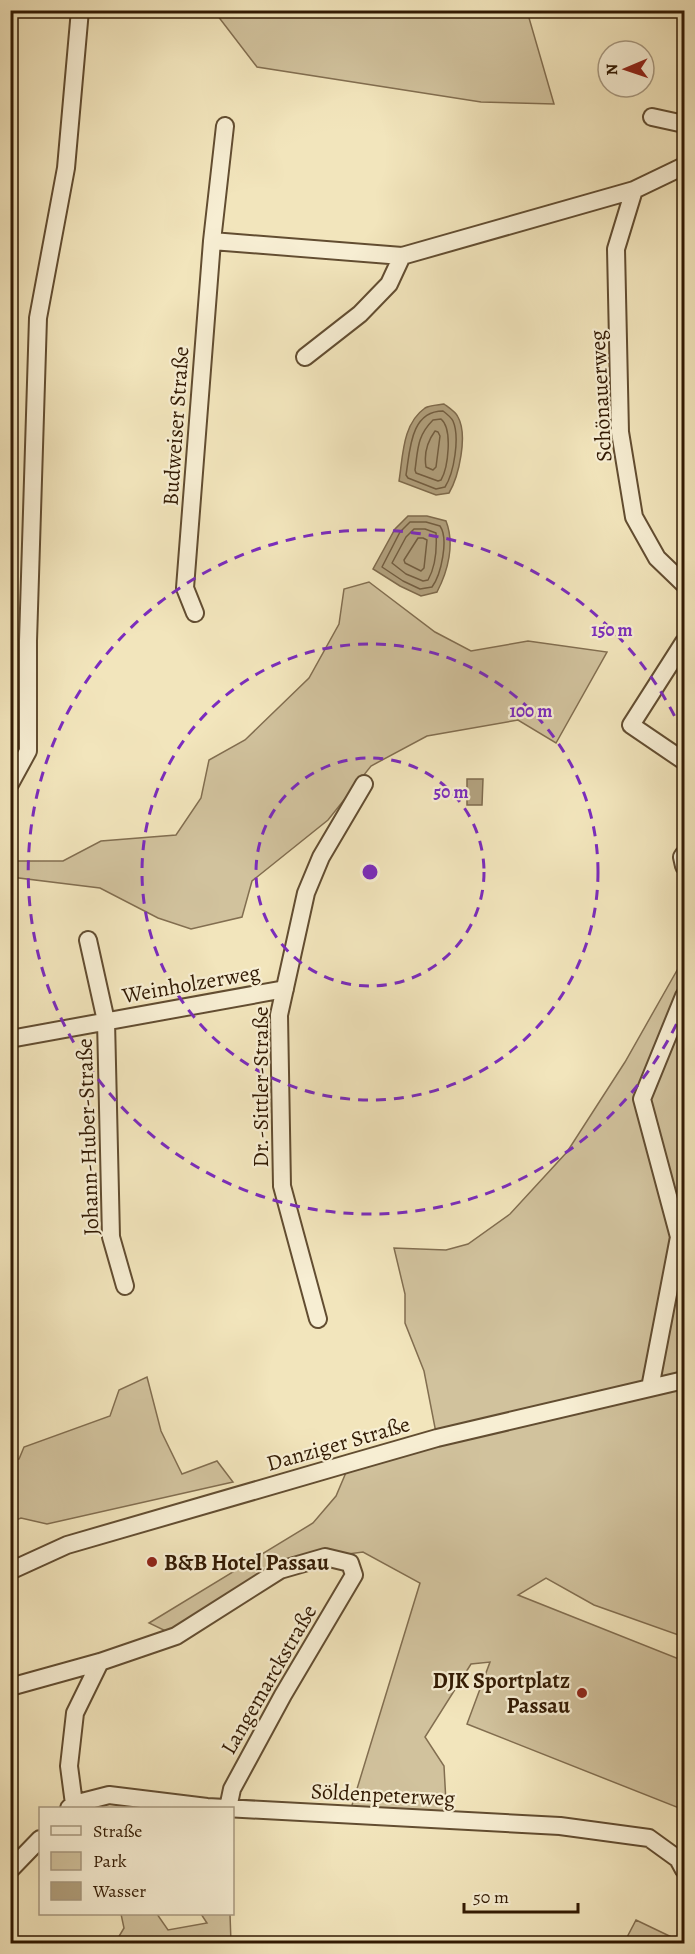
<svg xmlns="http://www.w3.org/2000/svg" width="695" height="1954" font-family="Alegreya,serif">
  <rect width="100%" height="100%" fill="#f2e5bc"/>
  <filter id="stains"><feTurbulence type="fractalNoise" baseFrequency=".00333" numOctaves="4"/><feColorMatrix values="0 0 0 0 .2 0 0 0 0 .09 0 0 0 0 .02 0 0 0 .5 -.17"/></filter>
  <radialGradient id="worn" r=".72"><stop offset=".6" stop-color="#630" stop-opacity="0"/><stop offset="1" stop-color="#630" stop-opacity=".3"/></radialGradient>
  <path fill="#d1c29d" stroke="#826e50" stroke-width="1.5" d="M214,11h313l27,93 -73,-2 -224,-35z
    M369,582l66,50 36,19 57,-10 79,11 -51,91 -38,-23 -91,16 -56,30 -43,54 -76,61 -10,36 -51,12 -33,-11 -58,-30 -89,-11 -1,-24 3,8h50l38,-20 75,-6 25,-37 8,-38 36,-20 64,-62 30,-54 5,-35z
    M684,958v679l-90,-32 -48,-27 -28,17 166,66v149l-217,-86 23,-62 -19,2 -46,73 19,29 3,55 -98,-6 71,-232 -57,-31 -38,5 -45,13 -104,66 -27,-13 164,-100 23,-27 14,-33 87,-25 -13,-67 -19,-48v-29l-11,-46 52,2 22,-6 42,-30 57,-62 58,-90z
    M147,1377l14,54 21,43 35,-13 16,21 -186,42 -26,-6 -10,4v-62l8,-1 5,-12 86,-31 9,-26z
    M121,1914h36l11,16 39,-7 -6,-9h29l1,29h-116l9,-15z
    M636,1920l48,23h-60z"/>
  <path fill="#b1a07d" stroke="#7e6a4c" stroke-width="1.5" d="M444,404c4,3 12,8 14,13 10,18 1,59 -9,76l-13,2 -37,-14c4,-24 3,-57 26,-73 5,-3 13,-3 19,-4z
    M408,516h19l19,5c9,23 2,50 -9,71l-16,4 -21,-10 -27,-17 22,-40z
    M467,779h16l-1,26h-15z"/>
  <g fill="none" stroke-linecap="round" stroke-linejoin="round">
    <path stroke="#725d40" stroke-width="1.5" d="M443,411c4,3 8,6 10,10 7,16 1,52 -8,66l-9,2 -28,-11 -2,-3c4,-24 4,-64 37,-64z
      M441,419c12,10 7,49 0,61l-3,1 -22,-8 -1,-3c3,-21 2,-34 18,-50z
      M435,431l3,1 2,4 -4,31 -3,3 -7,-3c-2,-12 1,-25 9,-36z
      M410,522h16l14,4c9,13 1,49 -8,61l-12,2 -17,-8 -21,-14 18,-35z
      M425,529l11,4c1,16 0,33 -8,47l-5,1 -17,-7 -14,-11 14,-26 8,-8z
      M423,538l4,2 -3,28 -3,3 -16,-8 -1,-3 14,-22z"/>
    <defs>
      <path id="minor" d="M652,117l32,7
        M634,190l-18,59 4,183 14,85 23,41 27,26
        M212,241l13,-115
        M305,357l55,-43 29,-30 13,-28
        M195,613l-10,-25 27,-347 190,15 232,-66 50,-24
        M684,642l-53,83 53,36
        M10,784l18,-33v-110l10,-323 28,-150 14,-158
        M684,854l-2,3 2,9
        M88,940l18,81 5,216 14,49
        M10,1039l275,-50
        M318,1319l-36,-133 -3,-171 27,-122 15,-36 43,-73
        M650,1388l29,-151 -37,-138 42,-103
        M10,1571l57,-26 283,-82 87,-25 247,-58
        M10,1687l90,-25 76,-26 104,-66 45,-13 25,6 4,12 -71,120 -51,94 -4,19
        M74,1804l-5,-38 6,-53 25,-51
        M69,1808l5,-4 35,-9 98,12 353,19 89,12 29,21 6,11
        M10,1870l30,-31"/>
    </defs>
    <use href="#minor" stroke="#624d31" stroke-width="20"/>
    <use href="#minor" stroke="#f7eed3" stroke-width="16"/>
  </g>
  <g fill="none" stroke="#7b2cbf" stroke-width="3" stroke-dasharray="10 8">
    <circle cx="370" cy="872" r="114"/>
    <circle cx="370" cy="872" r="228"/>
    <path d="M684 1008A342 342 0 1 1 684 736"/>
  </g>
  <g fill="#8f2418" stroke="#f7eed3" stroke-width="2">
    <circle cx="152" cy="1562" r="6"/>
    <circle cx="582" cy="1693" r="6"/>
  </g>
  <g text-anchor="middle" stroke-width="4.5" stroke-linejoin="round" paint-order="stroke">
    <g font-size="22" fill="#321a03" stroke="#f7eed3">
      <text transform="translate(600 396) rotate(-93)" y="8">Schönauerweg</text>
      <text transform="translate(175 426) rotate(-86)" y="8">Budweiser Straße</text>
      <text transform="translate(191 983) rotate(-10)" y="8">Weinholzerweg</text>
      <text transform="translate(260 1087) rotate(-90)" y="8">Dr.-Sittler-Straße</text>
      <text transform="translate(87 1137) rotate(-92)" y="8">Johann-Huber-Straße</text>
      <text transform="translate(338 1443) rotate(-16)" y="8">Danziger Straße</text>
      <text transform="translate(268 1679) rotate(-60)" y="8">Langemarckstraße</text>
      <text transform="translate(383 1794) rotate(3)" y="8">Söldenpeterweg</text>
    </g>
    <g font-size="22" font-weight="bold" fill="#321a03" stroke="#f7eed3" text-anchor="start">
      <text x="164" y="1570">B&amp;B Hotel Passau</text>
      <text x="570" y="1688" text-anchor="end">DJK Sportplatz<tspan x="570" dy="25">Passau</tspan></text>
    </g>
  </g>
  <circle cx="370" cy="872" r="9" fill="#7b2cbf" stroke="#f7eed3" stroke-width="3"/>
  <g font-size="18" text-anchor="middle" font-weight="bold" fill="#7b2cbf" stroke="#f7eed3" stroke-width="4.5" stroke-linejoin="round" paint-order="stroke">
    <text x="612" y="636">150 m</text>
    <text x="531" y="717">100 m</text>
    <text x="451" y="798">50 m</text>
  </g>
  <rect width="695" height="1954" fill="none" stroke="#f2e5bc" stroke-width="36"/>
  <rect x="12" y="12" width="671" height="1930" fill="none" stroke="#321a03" stroke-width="3"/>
  <rect x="18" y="18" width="659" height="1918" fill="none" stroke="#321a03" stroke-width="1.5"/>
  <rect x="39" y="1807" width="195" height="108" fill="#f7eed3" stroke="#a89980" stroke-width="1.5"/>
  <rect x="51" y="1826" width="30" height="9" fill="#f7eed3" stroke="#a89980" stroke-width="1.5"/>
  <text x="93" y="1837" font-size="18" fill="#321a03">Straße</text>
  <rect x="51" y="1852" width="30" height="18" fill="#d1c29d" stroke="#a89980" stroke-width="1.5"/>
  <text x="93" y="1867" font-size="18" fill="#321a03">Park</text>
  <rect x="51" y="1882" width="30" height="18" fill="#b1a07d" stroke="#a89980" stroke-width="1.5"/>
  <text x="93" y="1897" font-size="18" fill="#321a03">Wasser</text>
  <g transform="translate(626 69) rotate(268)"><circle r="28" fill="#f7eed3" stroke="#a89980" stroke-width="1.5"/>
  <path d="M0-4.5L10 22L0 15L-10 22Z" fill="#8f2418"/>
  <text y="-9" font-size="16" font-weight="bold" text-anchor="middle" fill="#321a03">N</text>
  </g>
  <path d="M464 1903v9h114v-9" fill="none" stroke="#321a03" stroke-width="3"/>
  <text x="473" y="1903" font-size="18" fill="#321a03" stroke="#f7eed3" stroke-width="4.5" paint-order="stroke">50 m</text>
  <rect width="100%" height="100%" filter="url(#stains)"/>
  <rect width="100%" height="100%" fill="url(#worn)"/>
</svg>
